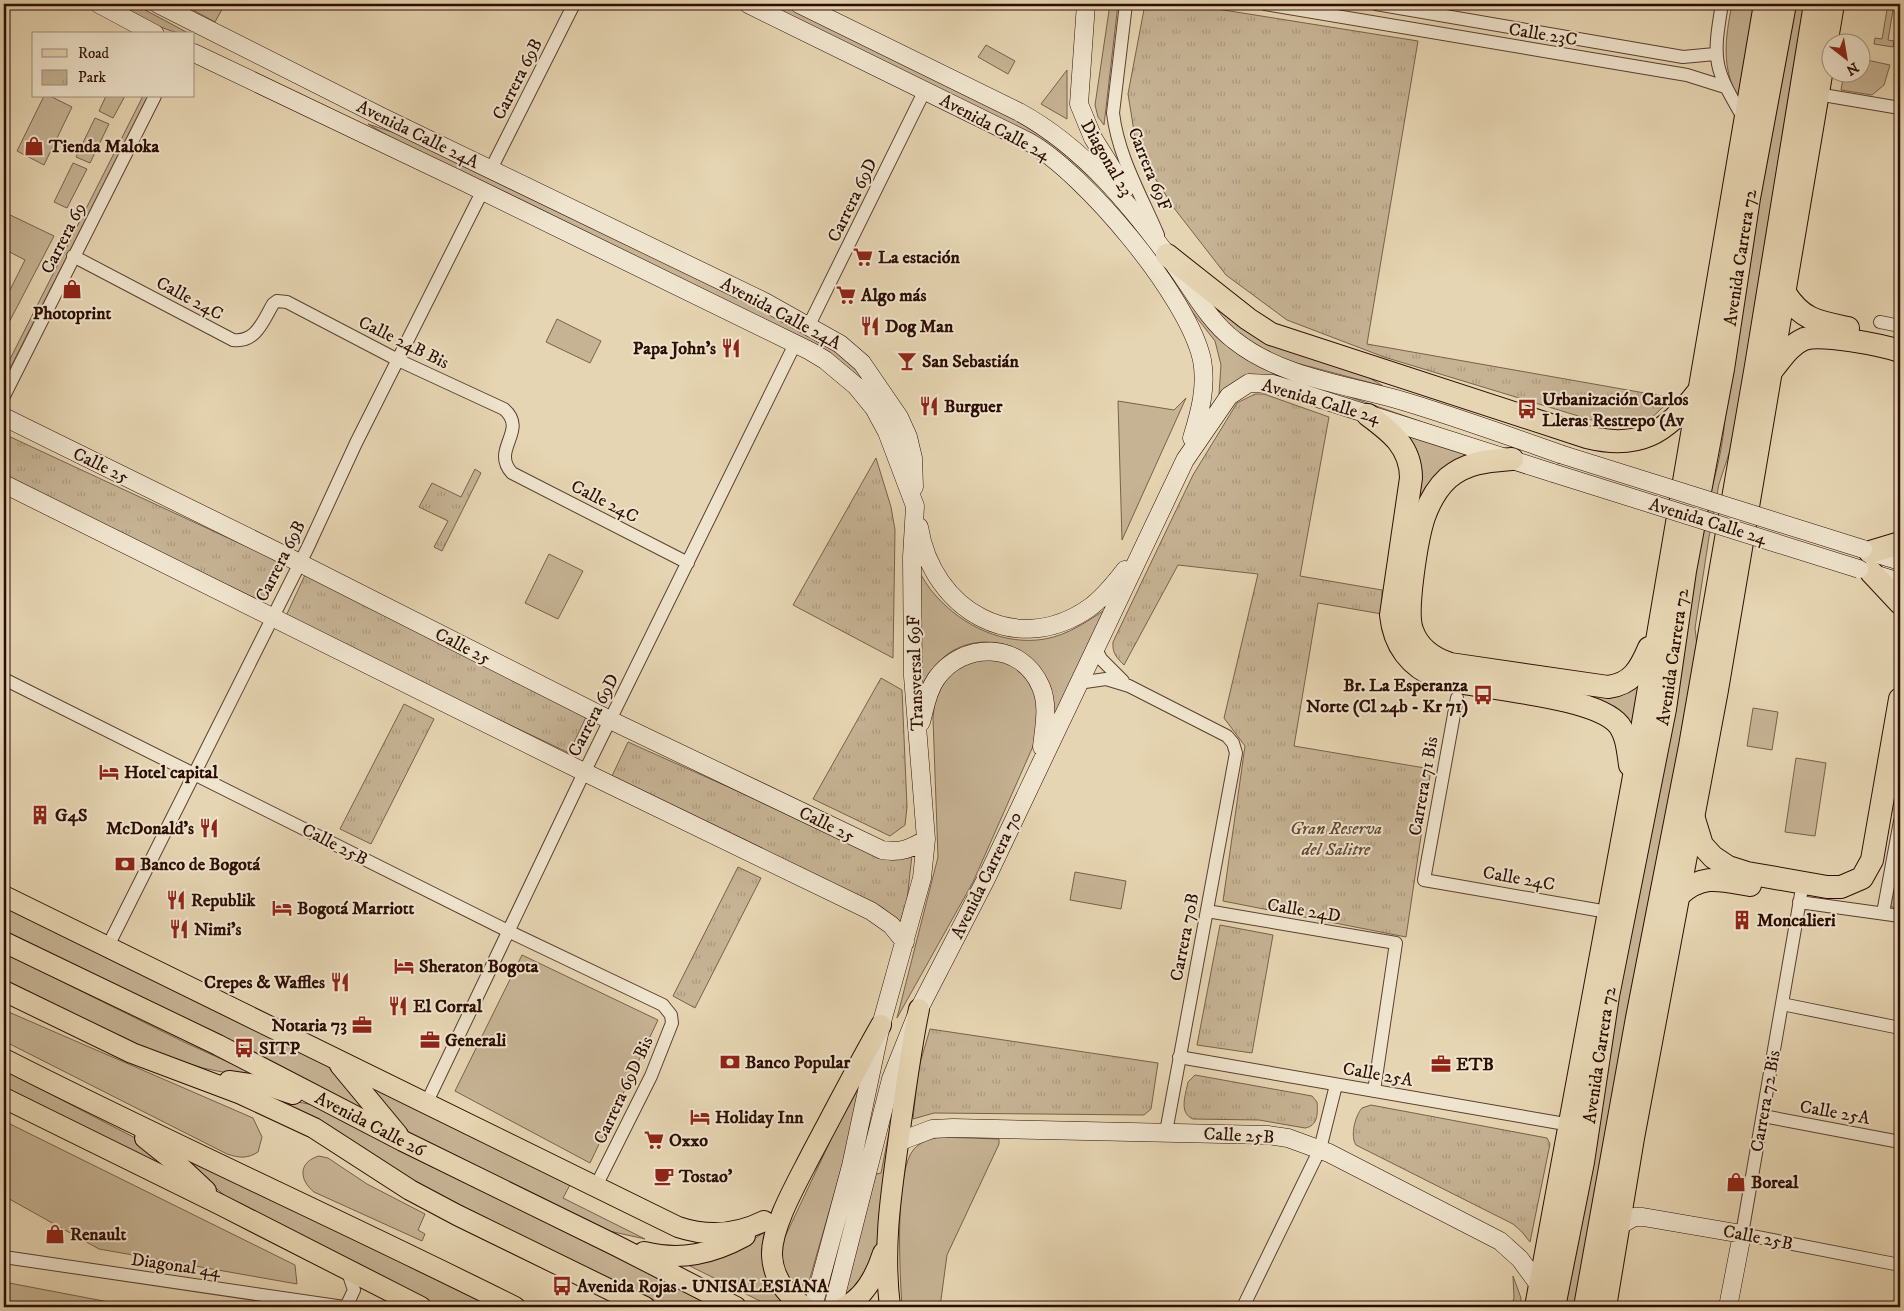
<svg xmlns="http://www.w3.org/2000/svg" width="1904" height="1311" font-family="'IM FELL DW Pica',serif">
  <defs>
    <pattern id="park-tufts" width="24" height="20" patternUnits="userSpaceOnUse" patternTransform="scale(1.25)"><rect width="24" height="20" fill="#c6b394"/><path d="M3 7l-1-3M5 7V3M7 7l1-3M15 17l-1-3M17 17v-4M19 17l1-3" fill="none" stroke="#aa997e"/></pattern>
  </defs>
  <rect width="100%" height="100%" fill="#e6d5b2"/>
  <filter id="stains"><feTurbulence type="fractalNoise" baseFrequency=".004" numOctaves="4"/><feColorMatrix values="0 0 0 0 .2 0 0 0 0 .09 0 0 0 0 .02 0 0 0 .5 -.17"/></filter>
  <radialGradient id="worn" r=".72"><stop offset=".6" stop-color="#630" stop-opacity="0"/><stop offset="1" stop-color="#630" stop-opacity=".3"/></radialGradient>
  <path fill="#c6b394" stroke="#79604b" d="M117,4h17l56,30c-25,0 -51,-19 -73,-30z
    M761,4h23l246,123 33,24 39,36 101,126 124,76 127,44 -221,-50 -14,11 2,-29 -6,-24 -120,-153z
    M1110,4h8l-14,121 -6,-8 -3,-12z
    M1732,4h25l-18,97c-18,-35 -14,-61 -7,-97z
    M1789,4h21l-73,425 -18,55 -10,53 -14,91 3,26 -117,653h-20l135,-765c14,-48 32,-98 29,-149z
    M1888,4h6l-6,36 6,1 -1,6 -19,-3 1,-6 7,1z
    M986,45l29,16 -7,13 -30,-17z
    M1862,59l28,6 -6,20 -12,10 -31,-5 3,-17 18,-1z
    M1067,70v49l-26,-15z
    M44,96h6l22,11 -28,58 -27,-14z
    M106,96h19l-12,22 -14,-7z
    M143,96h6l-145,284v-9z
    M95,118l14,6 -19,39 -14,-6z
    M368,124l39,13 399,194 49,34 37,60 -38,-48 -452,-233z
    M73,163l14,6 -20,39 -13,-6z
    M4,212l50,24 -50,96v-30l21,-42 -21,-11z
    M1214,307l35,26 106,36 28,17 -113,-30 -29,-16z
    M557,319l44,22 -11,22 -44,-21z
    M1186,398l-64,142 -4,-139 56,9z
    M1408,434l71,20 -50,30 -11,16 1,-43z
    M549,554l34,17 -25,48 -33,-16z
    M916,568c7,9 12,20 20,28 27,30 68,50 109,43 23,-4 43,-18 61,-30l-52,107c-4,-15 -6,-36 -15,-48 -20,-30 -69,-35 -96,-10 -9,8 -16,20 -23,30z
    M974,658l34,3 14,11 12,16 6,20 -6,36 -61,138 -76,136 41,-161 -5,-139c3,-38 11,-41 41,-60z
    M1643,680l-9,54 -65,-44z
    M1753,708l25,4 -6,38 -25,-4z
    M1796,758l30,5 -11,73 -30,-4z
    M1897,860l3,1v48l-11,-3z
    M1075,872l51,9 -5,28 -51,-9z
    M4,904l322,160 51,56 -373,-186z
    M4,953l180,89 79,36c-20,-4 -41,-5 -60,-10 -66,-19 -137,-56 -199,-86z
    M522,955l136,65 -68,143 -135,-72z
    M4,1010l249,108 9,19 -4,15c-11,7 -19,6 -31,2l-223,-113z
    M4,1070l139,72 41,35 -180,-85z
    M863,1072l-20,91 -39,136c-19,-19 -29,-31 -21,-58z
    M355,1076l216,107 -8,15 82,41 -49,-11 -192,-92z
    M898,1087l-22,165 -10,28 -24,23 34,-129 5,-1z
    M259,1094l59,12 406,201h-59l-203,-98z
    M4,1121l291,144 2,19 -198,-35 -95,-53z
    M938,1137l61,2v5l-52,111 -7,52h-38c-2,-31 -8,-136 12,-158 6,-7 15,-9 24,-12z
    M176,1155l206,97 111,55h-53l-211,-108z
    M319,1156l9,2 39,26 58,30 -7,16 7,4 -3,7 -108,-49c-15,-12 -16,-30 5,-36z
    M766,1231l-2,11 9,47 11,18h-12l-86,-43 64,-22z
    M1513,1276l8,22 -1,9h-9l3,-9z
    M4,1282l110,21 -1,4h-109z"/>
  <path fill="url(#park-tufts)" stroke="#79604b" d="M182,4h43l-10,18z
    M1145,4h41l232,37 -51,303 306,54 -25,23 -40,4 -224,-68 -97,-37 -61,-45 -52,-67 -37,-58 -9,-56z
    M1255,394h9l65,23 -29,159 82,14v24l-64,-11 -24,143 137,23 -25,168 -183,-36 22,-155 -21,-28 34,-144 -80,-9 -54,100c-7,-7 -12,-12 -11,-23l80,-167 44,-72z
    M4,434l278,129 -19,39 -259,-125z
    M876,458l15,49 4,23 -2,128 -100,-53z
    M475,469l6,4 -39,78 -8,-4 14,-26 -29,-14 13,-24 29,14z
    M305,575l281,142 -17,36 -284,-135z
    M881,678l21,12 5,117 -2,18 -15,11 -77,-37z
    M404,704l30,15 -63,125 -31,-15z
    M628,742l261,117 23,-4 -5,45 -7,23 -17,-15 -271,-132z
    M738,867l23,11 -66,130 -22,-12z
    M1220,925l53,10 -21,118 -55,-8z
    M930,1029l228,34 -7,46 -7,6 -210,-2 -21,6 5,-49z
    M1195,1075l117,21 5,6c1,11 1,24 -12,26l-46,-8 -66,-1c-15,-6 -7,-25 -5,-37z
    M1371,1105l176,33 3,6 -20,98 -8,-10 -9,-8 -157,-79c-6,-9 -1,-29 6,-37z"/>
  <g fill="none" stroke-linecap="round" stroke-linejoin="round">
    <defs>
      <path id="street" d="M1126,4l-13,109c5,43 28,82 45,122
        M1265,4l422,71 38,12
        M1376,4l307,53 32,-3
        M1722,4c-10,58 -8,64 22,115
        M1817,94l83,14
        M491,169l83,-165
        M73,256l160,84c23,3 30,-19 40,-36l4,-3 10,1 111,58 106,49c25,22 -14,40 8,64l176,90
        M1880,322l20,4
        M809,325l116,-235
        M4,396l151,-300
        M1095,647l6,12 22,22
        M4,679l504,252 155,74 8,10 1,8 -21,53 -55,110
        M1078,683l28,-4 23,7 98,50 6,7 3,10 -70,379
        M1457,698l-33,182 184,32
        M1801,894l-59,340 158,31
        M1799,902l101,14
        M1207,911l189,32 -22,148
        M1883,913l17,-92
        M107,948l201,-401 48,-104 127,-253
        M1782,1004l118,24
        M1179,1057l392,68
        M426,1104l155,-325 214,-435
        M1763,1116l137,26
        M4,1257l340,50
        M346,1307l8,-17 -7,-21
        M1243,1307l77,-158 16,-64"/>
      <path id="secondary" d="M99,4l56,30
        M158,4l224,113 383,185 75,42 22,19 37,54 9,20 5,21 1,29
        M748,4l281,138c56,32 159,154 173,218 5,27 -2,52 -10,78
        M799,4l220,108c66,36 113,95 157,155 17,24 34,55 58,73 45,36 108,44 162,59 55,16 110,36 164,55
        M1086,4l-7,100 14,34 32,51
        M194,53l264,126 352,172 15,9 31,26 18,22 13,24 28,74 -3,51 1,119 13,163 -4,39 -41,147 -30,141 -38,141
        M4,417l272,134 334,169 272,130c18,3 29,-1 44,-11
        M4,484l580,288 287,139 20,14 14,17
        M919,527c13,83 97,132 170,81 14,-10 26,-25 36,-38
        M1867,551l33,10
        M1871,573l29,9
        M921,722c4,-14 6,-30 15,-43 26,-38 86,-38 105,8 8,19 3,40 1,60
        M898,1142l34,-13 21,-1 315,7 20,3 41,15 171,88 20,18 19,26
        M1617,1227l17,-10h9l99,17 -14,73
        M833,1307l58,-228 28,-70 67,-130 199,-419 44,-64 20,-13 24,1 280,89"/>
      <g id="primary">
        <path d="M4,896l674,331c30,10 58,8 86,-6"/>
        <path id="s1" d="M4,942l214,103 185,96 214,105 119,61"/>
        <path d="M4,991l128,62 109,41 73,34 96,62 47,25 188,92"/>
        <path d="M4,1059c169,86 341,163 511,248"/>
        <path d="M340,1065l58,70"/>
        <path d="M229,1081l43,6 21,7"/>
        <path d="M4,1098l217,107 200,102"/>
        <path d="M145,1138l30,24 31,29"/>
        <path d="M644,1252c37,9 68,2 101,-16"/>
        <path d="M805,1307c-19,-12 -32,-28 -33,-52 -1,-29 27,-76 40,-102 23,-43 45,-86 69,-128"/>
        <path d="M844,1307c21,-10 32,-32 39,-54"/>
        <path d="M890,1307c-7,-56 0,-107 8,-163 6,-45 12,-90 21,-135"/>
      </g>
      <g id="highway">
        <path d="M1167,255l81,64 23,15 316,103c52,13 79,-4 111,-45"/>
        <path d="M1785,293c17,27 33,29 63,35"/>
        <path d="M1773,369c9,-11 17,-24 31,-30 18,-6 77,6 96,12"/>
        <path d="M1368,415c23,17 43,32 43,63l-20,137c3,30 19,52 48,63 40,11 156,17 180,47 8,11 9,26 11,40"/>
        <path d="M1512,459c-24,2 -45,3 -64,19 -11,10 -19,25 -24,39 -7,21 -19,94 -12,113 6,18 20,28 38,34l158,23c24,-3 32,-18 41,-39"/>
        <path d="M1870,552l30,-9"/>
        <path d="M1871,572l29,31"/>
        <path d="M1694,819l8,26 11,12 15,10 19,6 80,14h14l21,-9 10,-18 28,-161"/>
        <path d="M1679,895c24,-22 42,-15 71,-10"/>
        <path d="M1536,1307l97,-525 132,-778"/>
        <path id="s2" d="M1554,1307l29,-145 25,-166 57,-287 20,-138 38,-202 26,-171 36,-194"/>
        <path d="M1585,1307l52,-289 53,-272 66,-380 59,-362"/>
        <path d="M1605,1307l28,-169 84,-448 116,-686"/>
      </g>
    </defs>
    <use href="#street" stroke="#5a3f2e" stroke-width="14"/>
    <use href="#secondary" stroke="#2c0d02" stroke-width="19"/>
    <use href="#primary" stroke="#2c0d02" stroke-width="22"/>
    <use href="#highway" stroke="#2c0d02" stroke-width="24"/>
    <use href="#street" stroke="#efe4cd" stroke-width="12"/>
    <use href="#secondary" stroke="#efe4cd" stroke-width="18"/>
    <use href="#primary" stroke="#e6d5b2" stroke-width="20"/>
    <use href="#highway" stroke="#e6d5b2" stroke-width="22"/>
    <defs>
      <path id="secondary-bridge" d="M1560,454l303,95
        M1553,473l306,96"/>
    </defs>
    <use href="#secondary-bridge" stroke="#2c0d02" stroke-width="19" stroke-linecap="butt"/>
    <use href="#secondary-bridge" stroke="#efe4cd" stroke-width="18"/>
  </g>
  <defs>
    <symbol id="shop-bare" viewBox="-9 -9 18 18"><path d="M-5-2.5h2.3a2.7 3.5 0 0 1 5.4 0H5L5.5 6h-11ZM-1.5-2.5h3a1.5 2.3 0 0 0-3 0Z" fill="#8f2418" stroke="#efe4cd" stroke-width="2.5" paint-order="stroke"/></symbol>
    <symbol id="supermarket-bare" viewBox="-9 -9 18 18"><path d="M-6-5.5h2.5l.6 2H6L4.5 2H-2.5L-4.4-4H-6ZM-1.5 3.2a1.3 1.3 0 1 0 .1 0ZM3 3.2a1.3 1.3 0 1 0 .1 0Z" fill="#8f2418" stroke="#efe4cd" stroke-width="2.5" paint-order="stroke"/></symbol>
    <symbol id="restaurant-bare" viewBox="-9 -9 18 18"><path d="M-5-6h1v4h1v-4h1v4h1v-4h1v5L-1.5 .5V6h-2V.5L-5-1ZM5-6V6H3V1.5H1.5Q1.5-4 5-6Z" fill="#8f2418" stroke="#efe4cd" stroke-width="2.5" paint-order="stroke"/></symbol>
    <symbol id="bar-bare" viewBox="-9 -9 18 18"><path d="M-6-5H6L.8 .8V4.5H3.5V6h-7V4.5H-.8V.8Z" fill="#8f2418" stroke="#efe4cd" stroke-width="2.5" paint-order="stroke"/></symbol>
    <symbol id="bus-bare" viewBox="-9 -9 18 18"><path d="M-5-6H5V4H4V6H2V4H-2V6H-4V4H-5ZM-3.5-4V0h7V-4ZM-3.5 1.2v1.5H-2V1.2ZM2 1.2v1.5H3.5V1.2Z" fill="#8f2418" stroke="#efe4cd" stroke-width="2.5" paint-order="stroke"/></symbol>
    <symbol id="hotel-bare" viewBox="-9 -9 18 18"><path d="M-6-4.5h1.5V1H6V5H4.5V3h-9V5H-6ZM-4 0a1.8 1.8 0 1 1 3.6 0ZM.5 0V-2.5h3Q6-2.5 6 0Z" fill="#8f2418" stroke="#efe4cd" stroke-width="2.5" paint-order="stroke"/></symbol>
    <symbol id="building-bare" viewBox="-9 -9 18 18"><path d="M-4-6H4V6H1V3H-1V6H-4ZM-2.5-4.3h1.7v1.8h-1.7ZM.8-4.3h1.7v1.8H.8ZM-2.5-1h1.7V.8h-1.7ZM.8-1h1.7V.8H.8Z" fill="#8f2418" stroke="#efe4cd" stroke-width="2.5" paint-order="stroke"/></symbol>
    <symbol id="bank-bare" viewBox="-9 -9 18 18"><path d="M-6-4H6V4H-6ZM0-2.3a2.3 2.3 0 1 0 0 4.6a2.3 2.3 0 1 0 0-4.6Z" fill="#8f2418" stroke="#efe4cd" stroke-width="2.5" paint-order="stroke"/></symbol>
    <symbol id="office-bare" viewBox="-9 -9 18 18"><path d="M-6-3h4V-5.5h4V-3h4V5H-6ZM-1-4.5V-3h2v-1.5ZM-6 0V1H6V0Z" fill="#8f2418" stroke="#efe4cd" stroke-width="2.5" paint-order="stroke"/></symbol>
    <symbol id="cafe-bare" viewBox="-9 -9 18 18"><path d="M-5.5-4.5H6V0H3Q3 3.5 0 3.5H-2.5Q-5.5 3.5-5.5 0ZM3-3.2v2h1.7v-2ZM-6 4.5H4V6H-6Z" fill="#8f2418" stroke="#efe4cd" stroke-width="2.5" paint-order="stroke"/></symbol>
  </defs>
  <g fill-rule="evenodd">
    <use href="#shop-bare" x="20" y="132" width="28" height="28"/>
    <use href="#supermarket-bare" x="849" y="243" width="28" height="28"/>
    <use href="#shop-bare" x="58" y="275" width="28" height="28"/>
    <use href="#supermarket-bare" x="832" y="281" width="28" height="28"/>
    <use href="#restaurant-bare" x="856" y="312" width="28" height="28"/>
    <use href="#restaurant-bare" x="717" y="334" width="28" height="28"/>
    <use href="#bar-bare" x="893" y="347" width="28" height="28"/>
    <use href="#restaurant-bare" x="915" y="392" width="28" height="28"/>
    <use href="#bus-bare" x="1513" y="395" width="28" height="28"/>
    <use href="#bus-bare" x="1469" y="681" width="28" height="28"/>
    <use href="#hotel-bare" x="95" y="758" width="28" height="28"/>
    <use href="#building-bare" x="26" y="801" width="28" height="28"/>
    <use href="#restaurant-bare" x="195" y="814" width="28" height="28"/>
    <use href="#bank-bare" x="111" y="850" width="28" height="28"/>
    <use href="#restaurant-bare" x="162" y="886" width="28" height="28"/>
    <use href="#hotel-bare" x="268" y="894" width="28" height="28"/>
    <use href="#building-bare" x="1728" y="906" width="28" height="28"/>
    <use href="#restaurant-bare" x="165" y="915" width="28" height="28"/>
    <use href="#hotel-bare" x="390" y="952" width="28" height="28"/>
    <use href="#restaurant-bare" x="326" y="968" width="28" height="28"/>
    <use href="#restaurant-bare" x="384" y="992" width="28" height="28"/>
    <use href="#office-bare" x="348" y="1011" width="28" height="28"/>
    <use href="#office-bare" x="416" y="1026" width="28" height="28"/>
    <use href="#bus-bare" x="230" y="1034" width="28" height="28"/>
    <use href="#bank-bare" x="716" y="1048" width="28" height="28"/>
    <use href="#office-bare" x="1427" y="1050" width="28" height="28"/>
    <use href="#hotel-bare" x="686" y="1103" width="28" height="28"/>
    <use href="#supermarket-bare" x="640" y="1126" width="28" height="28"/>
    <use href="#cafe-bare" x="650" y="1162" width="28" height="28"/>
    <use href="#shop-bare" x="1722" y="1168" width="28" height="28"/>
    <use href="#shop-bare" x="41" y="1220" width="28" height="28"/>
    <use href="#bus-bare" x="548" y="1272" width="28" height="28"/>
  </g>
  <g text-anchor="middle" stroke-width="4" stroke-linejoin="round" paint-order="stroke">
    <g font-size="18" fill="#2c0d02" stroke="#efe4cd">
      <text transform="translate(1543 34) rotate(9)" y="6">Calle 23C</text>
      <text transform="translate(517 79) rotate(-63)" y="6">Carrera 69B</text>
      <text transform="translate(995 127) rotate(28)" y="6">Avenida Calle 24</text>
      <text transform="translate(418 134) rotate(26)" y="6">Avenida Calle 24A</text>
      <text transform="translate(1107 158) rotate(60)" y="6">Diagonal 23</text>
      <text transform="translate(1150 169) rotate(68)" y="6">Carrera 69F</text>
      <text transform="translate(852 200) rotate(-64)" y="6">Carrera 69D</text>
      <text transform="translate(63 238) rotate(-63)" y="6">Carrera 69</text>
      <text dy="6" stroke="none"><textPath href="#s2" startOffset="1066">Avenida Carrera 72</textPath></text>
      <text transform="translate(190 298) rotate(28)" y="6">Calle 24C</text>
      <text transform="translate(781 313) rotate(28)" y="6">Avenida Calle 24A</text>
      <text transform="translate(404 342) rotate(26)" y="6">Calle 24B Bis</text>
      <text transform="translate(1321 401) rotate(16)" y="6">Avenida Calle 24</text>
      <text transform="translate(101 465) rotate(26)" y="6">Calle 25</text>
      <text transform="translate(605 501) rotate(27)" y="6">Calle 24C</text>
      <text transform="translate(1708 521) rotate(17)" y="6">Avenida Calle 24</text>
      <text transform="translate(280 561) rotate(-63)" y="6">Carrera 69B</text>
      <text transform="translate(463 646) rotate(27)" y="6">Calle 25</text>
      <text dy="6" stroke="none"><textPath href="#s2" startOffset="661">Avenida Carrera 72</textPath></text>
      <text transform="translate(915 673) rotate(-92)" y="6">Transversal 69F</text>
      <text transform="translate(593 715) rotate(-63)" y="6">Carrera 69D</text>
      <text transform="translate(1423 786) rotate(-80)" y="6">Carrera 71 Bis</text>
      <text transform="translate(827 824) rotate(26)" y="6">Calle 25</text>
      <text transform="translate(335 844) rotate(27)" y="6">Calle 25B</text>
      <text transform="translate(986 875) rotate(-64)" y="6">Avenida Carrera 70</text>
      <text transform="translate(1519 878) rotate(10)" y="6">Calle 24C</text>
      <text transform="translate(1304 910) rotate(9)" y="6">Calle 24D</text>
      <text transform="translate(1184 937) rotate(-79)" y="6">Carrera 70B</text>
      <text dy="6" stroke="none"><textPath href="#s2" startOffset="256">Avenida Carrera 72</textPath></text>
      <text transform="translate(1378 1074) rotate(10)" y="6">Calle 25A</text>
      <text transform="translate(623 1090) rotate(-65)" y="6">Carrera 69D Bis</text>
      <text transform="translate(1765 1101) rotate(-80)" y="6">Carrera 72 Bis</text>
      <text transform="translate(1835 1112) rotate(10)" y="6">Calle 25A</text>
      <text dy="6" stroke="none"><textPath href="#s1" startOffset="409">Avenida Calle 26</textPath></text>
      <text transform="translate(1239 1135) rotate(3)" y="6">Calle 25B</text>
      <text transform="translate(1758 1237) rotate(11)" y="6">Calle 25B</text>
      <text transform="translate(176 1265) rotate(8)" y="6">Diagonal 44</text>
    </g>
    <g font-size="18" font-weight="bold" fill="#2c0d02" stroke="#efe4cd" text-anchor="start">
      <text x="49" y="152">Tienda Maloka</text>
      <text x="878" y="263">La estación</text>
      <text x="861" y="301">Algo más</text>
      <text x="72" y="319" text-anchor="middle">Photoprint</text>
      <text x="885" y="332">Dog Man</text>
      <text x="716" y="354" text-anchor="end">Papa John's</text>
      <text x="922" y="367">San Sebastián</text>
      <text x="1542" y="405">Urbanización Carlos<tspan x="1542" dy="21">Lleras Restrepo (Av</tspan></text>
      <text x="944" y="412">Burguer</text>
      <text x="1468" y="691" text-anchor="end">Br. La Esperanza<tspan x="1468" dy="21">Norte (Cl 24b - Kr 71)</tspan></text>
      <text x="124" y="778">Hotel capital</text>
      <text x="55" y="821">G4S</text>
      <text x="194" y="834" text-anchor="end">McDonald's</text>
      <text x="140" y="870">Banco de Bogotá</text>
      <text x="191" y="906">Republik</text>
      <text x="297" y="914">Bogotá Marriott</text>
      <text x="1757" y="926">Moncalieri</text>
      <text x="194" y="935">Nimi's</text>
      <text x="419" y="972">Sheraton Bogota</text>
      <text x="325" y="988" text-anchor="end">Crepes &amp; Waffles</text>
      <text x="413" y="1012">El Corral</text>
      <text x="347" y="1031" text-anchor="end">Notaria 73</text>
      <text x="445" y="1046">Generali</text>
      <text x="259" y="1054">SITP</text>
      <text x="745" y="1068">Banco Popular</text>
      <text x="1456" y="1070">ETB</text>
      <text x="715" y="1123">Holiday Inn</text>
      <text x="669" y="1146">Oxxo</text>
      <text x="679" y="1182">Tostao’</text>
      <text x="1751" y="1188">Boreal</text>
      <text x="70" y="1240">Renault</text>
      <text x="577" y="1292">Avenida Rojas - UNISALESIANA</text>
    </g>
    <g font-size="18" font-style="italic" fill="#624735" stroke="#efe4cd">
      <text x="1336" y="834">Gran Reserva<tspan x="1336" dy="21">del Salitre</tspan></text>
    </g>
  </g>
  <rect width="1904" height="1311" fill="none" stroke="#e6d5b2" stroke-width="20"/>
  <rect x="5" y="5" width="1894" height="1301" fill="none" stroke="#2c0d02" stroke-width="2.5"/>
  <rect x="10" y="10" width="1884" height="1291" fill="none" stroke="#2c0d02"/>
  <rect x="32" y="32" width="162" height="65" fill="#efe4cd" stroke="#a18e7c"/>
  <rect x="42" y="49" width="25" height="8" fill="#e6d5b2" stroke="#a18e7c"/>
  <text x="78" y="58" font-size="15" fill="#2c0d02">Road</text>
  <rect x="42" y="70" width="25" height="15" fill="url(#park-tufts)" stroke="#a18e7c"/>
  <text x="78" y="82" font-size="15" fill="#2c0d02">Park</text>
  <g transform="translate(1846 58) rotate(149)"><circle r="24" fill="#efe4cd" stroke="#a18e7c"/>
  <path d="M0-4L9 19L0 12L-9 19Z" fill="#8f2418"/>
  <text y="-8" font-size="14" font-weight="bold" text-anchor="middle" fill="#2c0d02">N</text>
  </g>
  <rect width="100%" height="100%" filter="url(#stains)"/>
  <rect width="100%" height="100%" fill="url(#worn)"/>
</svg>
